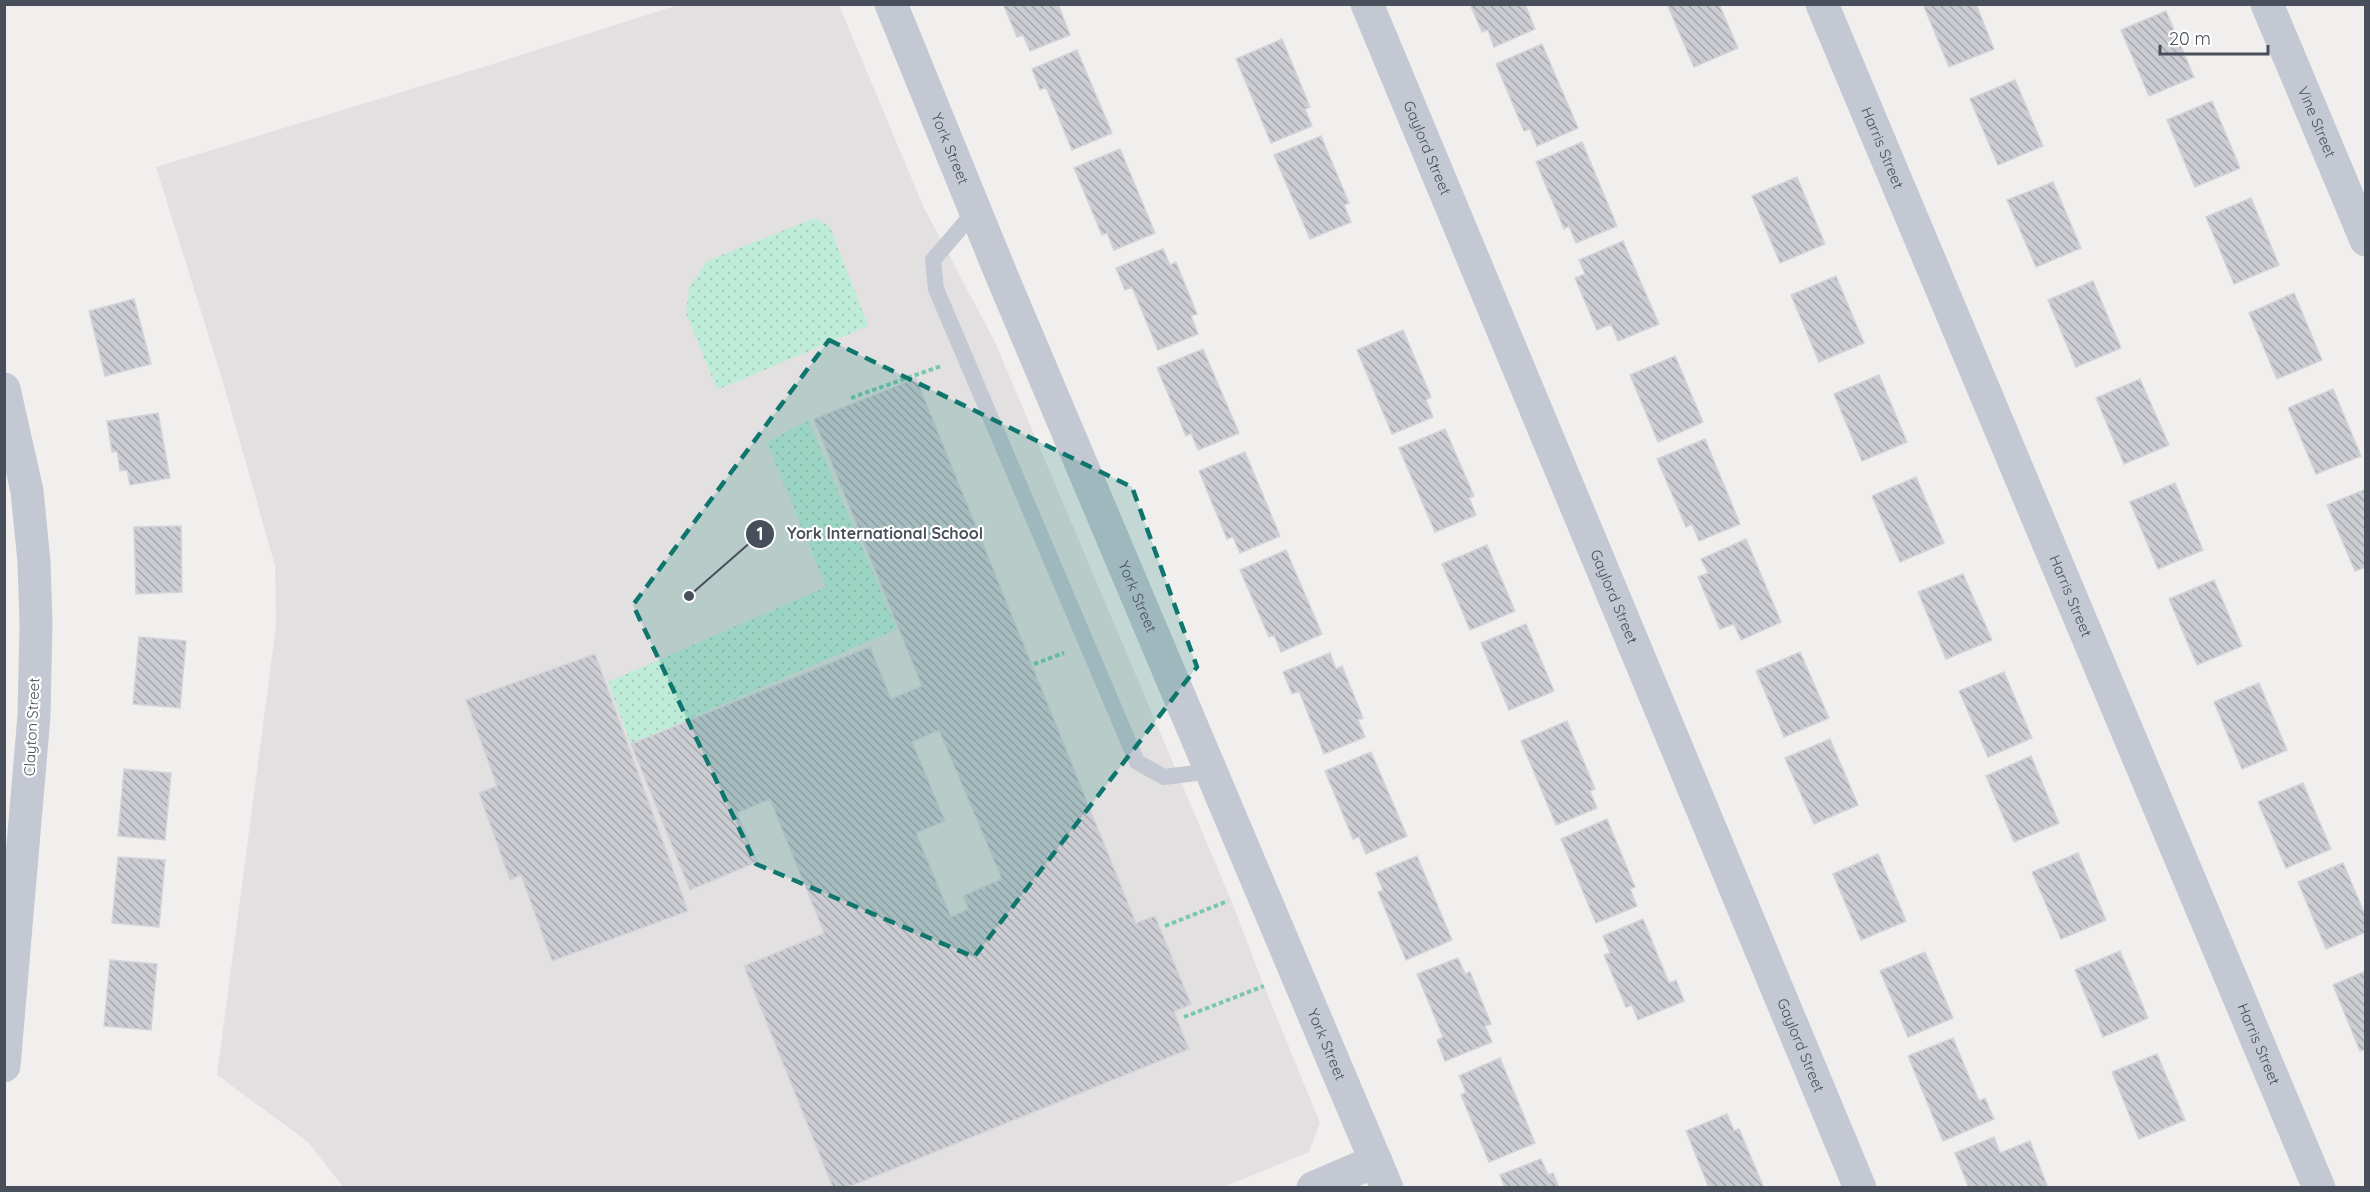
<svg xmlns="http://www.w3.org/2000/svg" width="2370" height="1192" font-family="Quicksand,sans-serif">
  <defs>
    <pattern id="park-dots" width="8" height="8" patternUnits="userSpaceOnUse" patternTransform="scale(1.5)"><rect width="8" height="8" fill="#bfecd8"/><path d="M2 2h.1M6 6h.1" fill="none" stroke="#a6ccbc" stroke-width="1.8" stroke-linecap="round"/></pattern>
    <pattern id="building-back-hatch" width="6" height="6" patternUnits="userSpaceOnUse" patternTransform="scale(1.5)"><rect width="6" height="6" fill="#cccdd3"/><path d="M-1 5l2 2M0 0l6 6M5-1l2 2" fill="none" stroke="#a8a9ae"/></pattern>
  </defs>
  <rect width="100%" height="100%" fill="#f1efee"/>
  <path fill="#e2e0e0" d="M678,5h161l85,203 71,134 236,558 33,86 56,137 -11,29 -88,36 -878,-1 -35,-45 -91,-67 59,-449 -1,-60 -52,-184 -67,-215 308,-94z"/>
  <path fill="url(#park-dots)" d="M815,218l15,9 38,99 -151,64 -31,-77 3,-26 18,-26z
    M808,420l89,209 -266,115 -23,-62 218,-95 -59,-145z"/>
  <path fill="url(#building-back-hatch)" stroke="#d3d4da" stroke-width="1.5" fill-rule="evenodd" d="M1003,4h55l12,31 -40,16 -7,-16 -6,2z
    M1470,4h55l10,25 -41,18 -6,-17 -6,2z
    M1667,4h52l19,44 -44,19z
    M1923,4h53l18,45 -45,18z
    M2166,11l28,66 -45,19 -28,-66z
    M1282,39l28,68 -5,2 7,17 -41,17 -35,-84z
    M1542,44l36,84 -41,18 -7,-17 -6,2 -28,-67z
    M1077,50l35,83 -40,17 -26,-63 -6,3 -8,-21z
    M2015,80l28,66 -45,19 -28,-66z
    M2212,101l28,67 -45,19 -28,-67z
    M1321,136l28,67 -5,2 7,17 -41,17 -36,-84z
    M1582,142l35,84 -41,17 -7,-17 -5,3 -28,-67z
    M1120,149l35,84 -41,17 -7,-17 -5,2 -28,-67z
    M1797,177l28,67 -45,19 -28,-67z
    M2053,182l28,66 -45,19 -29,-67z
    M2251,198l28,67 -45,19 -28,-67z
    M1623,241l36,83 -41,17 -7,-17 -14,6 -22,-52 10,-4 -6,-14z
    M1163,249l7,16 6,-3 21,52 -6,2 7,18 -40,16 -26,-63 -7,3 -9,-22z
    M1836,276l28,67 -45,19 -28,-67z
    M2093,281l28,67 -45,19 -28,-67z
    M2294,293l28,67 -45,19 -28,-66z
    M134,299l17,65 -46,12 -16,-65z
    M1403,330l28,67 -5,3 7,17 -41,17 -35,-84z
    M1203,349l36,84 -41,17 -7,-17 -5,3 -29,-68z
    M1675,356l28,66 -45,20 -28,-67z
    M1879,375l28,67 -45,19 -28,-67z
    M916,378l220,545 19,-7 36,88 -17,8 15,37 -343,139h-13l-89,-222 80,-33 -54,-134 -33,14 20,49 -67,28 -59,-146 239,-97 21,52 31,-13 -108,-267zM939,730l63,149 -39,17 6,13 -18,8 -35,-84 29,-12 -33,-79z
    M2140,379l29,66 -45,19 -28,-66z
    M2333,389l28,67 -45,18 -28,-66z
    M158,413l12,65 -40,7 -3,-15 -7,1 -3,-20 -5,1 -5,-31z
    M1445,429l29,67 -5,2 7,17 -41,17 -36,-84z
    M1705,439l35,85 -41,17 -7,-17 -6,3 -29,-68z
    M1245,452l35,84 -40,17 -7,-16 -6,2 -28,-68z
    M1916,477l28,66 -44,19 -28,-66z
    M2175,483l28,67 -45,19 -28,-67z
    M2366,489v78l-11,4 -28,-66z
    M181,526l1,66 -46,2 -2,-67z
    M1746,539l35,83 -40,18 -7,-16 -14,5 -22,-52 10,-4 -7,-14z
    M1487,545l28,66 -45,19 -28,-66z
    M1286,550l36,84 -41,18 -7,-17 -5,2 -29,-67z
    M1963,574l29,66 -46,19 -28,-67z
    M2214,580l28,66 -45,19 -28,-66z
    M1526,624l28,67 -45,19 -28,-67z
    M139,637l47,4 -6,67 -47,-4z
    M1800,652l29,66 -45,19 -28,-66z
    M1330,653l6,16 6,-3 21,52 -5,2 7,17 -41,17 -25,-63 -7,3 -9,-22z
    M595,654l93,257 -136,50 -31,-86 -11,5 -31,-87 18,-7 -31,-86z
    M2004,672l28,66 -44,19 -29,-66z
    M2259,683l28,67 -45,19 -28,-67z
    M1567,721l28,68 -5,2 7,17 -41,17 -35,-84z
    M1830,739l28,66 -44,19 -29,-66z
    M1371,752l36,84 -41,18 -7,-17 -6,2 -28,-68z
    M2031,756l28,67 -45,19 -28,-66z
    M124,769l47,4 -6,67 -47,-4z
    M2303,783l28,66 -45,19 -28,-66z
    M1607,819l28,68 -5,2 7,17 -41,17 -35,-84z
    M2078,853l28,67 -45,19 -29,-67z
    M1878,854l28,67 -45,19 -28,-66z
    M1417,856l35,84 -46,20 -28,-68 5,-2 -7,-17z
    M118,857l47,3 -6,67 -47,-4z
    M2343,863l23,54v15l-40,17 -28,-67z
    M1643,919l26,64 7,-3 8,21 -46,19 -6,-15 -6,2 -22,-52 6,-2 -7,-17z
    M2120,951l28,67 -45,19 -28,-67z
    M1925,952l28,66 -45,19 -28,-66z
    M1458,958l7,16 5,-2 21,52 -6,2 7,16 -47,19 -8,-21 6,-3 -26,-63z
    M110,960l47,4 -6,66 -47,-4z
    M2366,971v78l-6,2 -27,-66z
    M1953,1038l26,63 6,-3 9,21 -51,22 -35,-85z
    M2157,1054l28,66 -46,19 -27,-67z
    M1500,1058l35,85 -46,19 -28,-67 5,-3 -7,-16z
    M1727,1114l7,17 5,-2 25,59h-55l-23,-57z
    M1994,1137l6,16 30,-12 18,47h-79l-14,-35z
    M1541,1159l7,16 5,-2 6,15h-54l-5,-13z"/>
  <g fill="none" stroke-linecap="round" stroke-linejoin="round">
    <path stroke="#79c8ad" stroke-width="4" stroke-dasharray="4.5 3" stroke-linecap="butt" d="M851,398l90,-32
      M1034,664l30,-11
      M1165,926l63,-25
      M1184,1017l80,-31"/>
    <path stroke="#c3c8d3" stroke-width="16" d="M975,211l-42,49 3,29 201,473 27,15 48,-6"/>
    <g stroke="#c3c8d3" stroke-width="33">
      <path id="s1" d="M891,4l110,270 386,914"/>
      <path id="s2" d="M1367,4l493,1184"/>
      <path id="s3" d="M1822,4l497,1184"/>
      <path id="s4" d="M2267,4l99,236"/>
      <path d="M4,389l23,102 7,71 2,62 -2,92 -30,350"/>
      <path d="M1313,1188l63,-27"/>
    </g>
  </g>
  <path fill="#0f766e" fill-opacity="0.2" stroke="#0f766e" stroke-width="4.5" stroke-dasharray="12 8" stroke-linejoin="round" d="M829,340l303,147 65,180 -223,290 -218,-93 -123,-259z"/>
  <g text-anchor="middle" stroke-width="4.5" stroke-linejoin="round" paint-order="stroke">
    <g font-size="15" fill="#484f5b" stroke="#fff">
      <text dy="5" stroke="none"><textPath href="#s4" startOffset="128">Vine Street</textPath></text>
      <text dy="5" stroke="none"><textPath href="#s1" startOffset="156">York Street</textPath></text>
      <text dy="5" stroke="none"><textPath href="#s2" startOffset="156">Gaylord Street</textPath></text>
      <text dy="5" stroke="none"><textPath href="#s3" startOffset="156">Harris Street</textPath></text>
      <text dy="5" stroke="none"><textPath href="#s1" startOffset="642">York Street</textPath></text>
      <text dy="5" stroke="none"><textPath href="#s2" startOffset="642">Gaylord Street</textPath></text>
      <text dy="5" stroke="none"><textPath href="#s3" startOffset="642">Harris Street</textPath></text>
      <text transform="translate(32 727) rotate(-87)" y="5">Clayton Street</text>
      <text dy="5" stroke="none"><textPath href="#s1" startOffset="1128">York Street</textPath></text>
      <text dy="5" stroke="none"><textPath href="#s2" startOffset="1128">Gaylord Street</textPath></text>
      <text dy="5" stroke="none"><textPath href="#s3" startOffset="1128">Harris Street</textPath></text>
    </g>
  </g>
  <path fill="none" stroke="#484f5b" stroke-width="2" d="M689 596L760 534"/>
  <g fill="#484f5b" stroke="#fff" stroke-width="2">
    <circle cx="689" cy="596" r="6"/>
    <circle cx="760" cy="534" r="15"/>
  </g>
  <g font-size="18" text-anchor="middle" font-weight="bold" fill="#fff">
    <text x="760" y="540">1</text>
  </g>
  <g font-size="16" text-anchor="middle" font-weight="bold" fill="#484f5b" stroke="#fff" stroke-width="4.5" stroke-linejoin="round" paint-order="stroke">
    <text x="885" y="539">York International School</text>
  </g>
  <rect width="2370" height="1192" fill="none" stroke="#484f5b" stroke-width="12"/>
  <path d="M2160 45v9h108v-9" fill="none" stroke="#484f5b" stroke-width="3"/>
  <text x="2169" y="45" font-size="18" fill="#484f5b" stroke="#ffffff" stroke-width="4.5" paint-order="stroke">20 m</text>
</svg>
